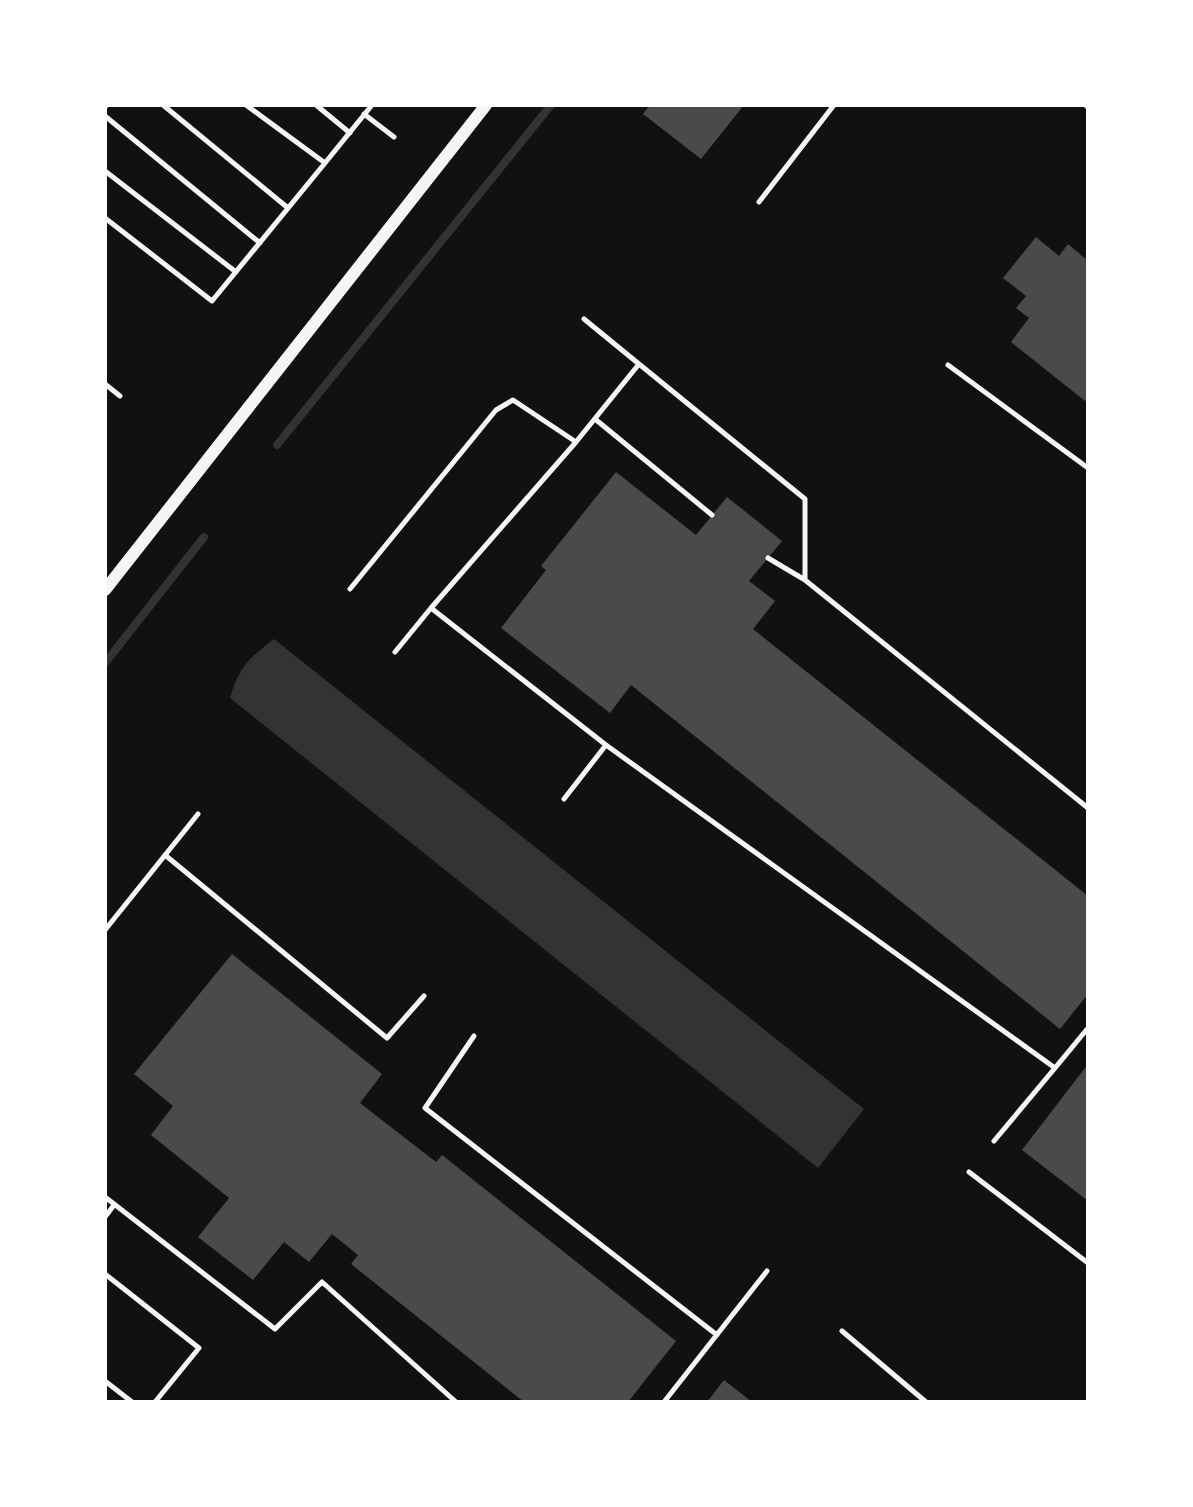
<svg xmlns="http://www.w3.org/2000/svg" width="1193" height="1507" font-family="'Varela Round',sans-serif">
  <rect width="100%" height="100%" fill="#111"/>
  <path fill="#333" d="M274,639l590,470 -46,59 -588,-470c8,-30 20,-41 44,-59z"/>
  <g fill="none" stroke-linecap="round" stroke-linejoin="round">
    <path stroke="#333" stroke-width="8" d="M277,445l274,-340
      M105,663l99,-126"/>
  </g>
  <path fill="#4a4a4a" d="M650,105h94l-43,54 -58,-45z
    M1036,237l23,19 9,-12 20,17v137l-3,3 -74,-59 18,-24 -13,-10 10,-12 -23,-18z
    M616,472l80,63 31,-38 55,44 -33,40 26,20 -22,28 335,267v98l-28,35 -429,-344 -21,28 -109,-85 45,-58 -5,-4z
    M232,954l150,120 -22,29 76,59 6,-7 234,186 -48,61h-104l-173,-138 7,-9 -26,-21 -23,28 -25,-20 -31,38 -55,-43 31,-39 -78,-63 22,-29 -39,-32z
    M1088,1064v137l-66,-51z
    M724,1380l28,22h-45z"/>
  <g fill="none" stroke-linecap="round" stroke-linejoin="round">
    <path stroke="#f5f5f5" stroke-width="5" d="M163,105l125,103
      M316,105l34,28
      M105,107l2,-2
      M364,114l30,23
      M105,116l155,127
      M325,163l47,-58
      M105,171l131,101
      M759,202l75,-97
      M105,218l107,83 113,-138 -79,-58
      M584,319l55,45
      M948,365l140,103
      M105,384l15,12
      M595,419l117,96
      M768,558l37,22
      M350,589l146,-179 17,-10 63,42
      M431,608l175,137 -42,54
      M395,652l36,-44 145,-166 63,-78 166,135v81l283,228
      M606,745l449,323 -61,73
      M165,855l222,183 37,-42
      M105,930l93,-116
      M474,1036l-49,72 292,227
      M1055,1068l33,-40
      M969,1172l119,91
      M105,1197l170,132 47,-47 134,120
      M105,1217l9,-12
      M105,1274l94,74 -44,54
      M842,1331l84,71
      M105,1381l27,21
      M664,1402l103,-131"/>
    <path stroke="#f5f5f5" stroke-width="7" d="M1087,105l1,1"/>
    <path stroke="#f5f5f5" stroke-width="12" d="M105,590l381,-485"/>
  </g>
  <rect width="1193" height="1507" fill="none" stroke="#ffffff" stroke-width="214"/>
</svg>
